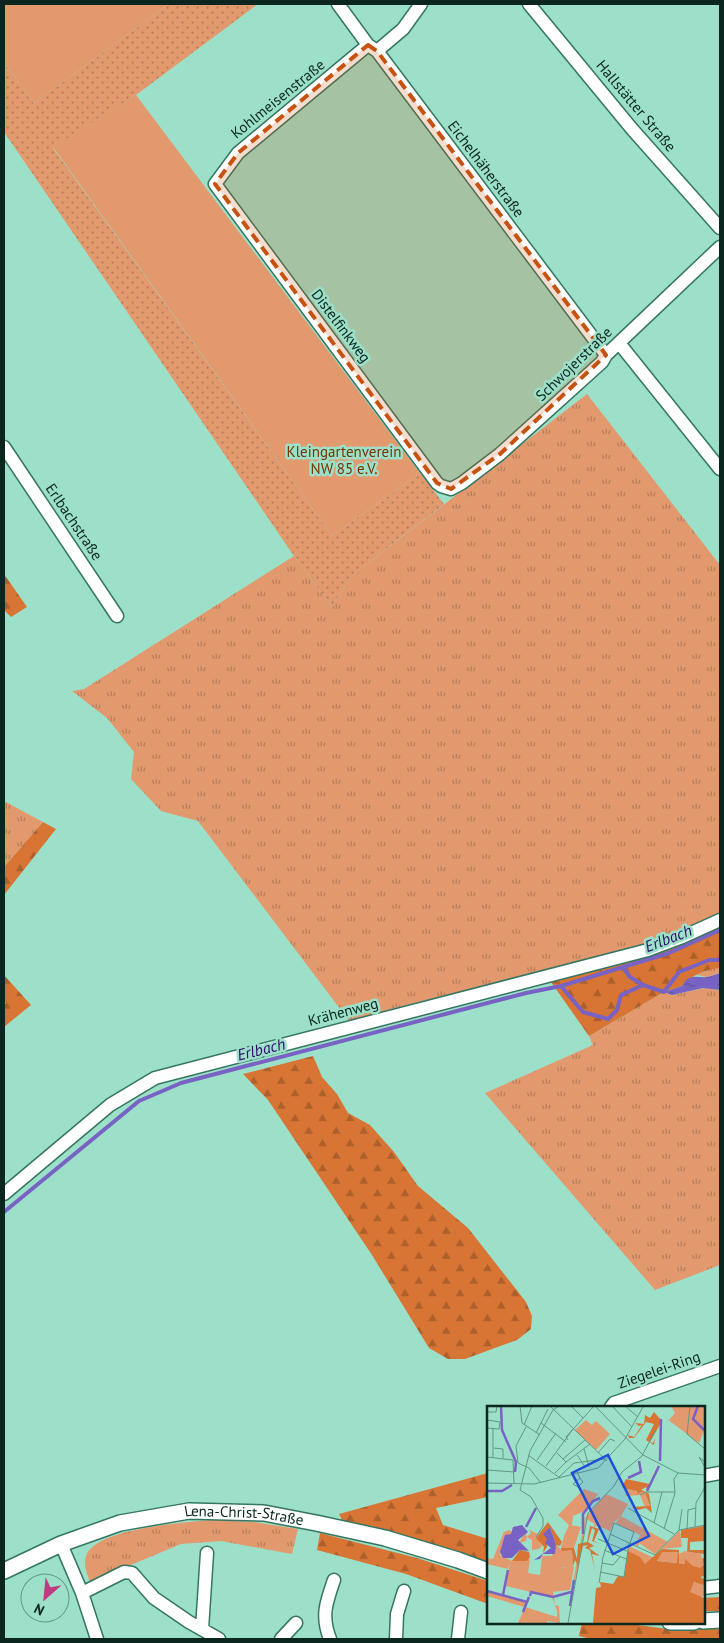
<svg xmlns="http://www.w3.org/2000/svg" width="724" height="1643" font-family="'PT Sans',sans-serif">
  <defs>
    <pattern id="grass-tufts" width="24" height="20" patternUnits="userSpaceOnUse" patternTransform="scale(1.25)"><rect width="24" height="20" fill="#e3996e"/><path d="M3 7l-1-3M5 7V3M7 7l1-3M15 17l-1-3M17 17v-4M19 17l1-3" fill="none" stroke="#b67d5a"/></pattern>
    <pattern id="forest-firs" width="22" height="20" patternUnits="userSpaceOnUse" patternTransform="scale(1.25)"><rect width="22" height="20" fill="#d87534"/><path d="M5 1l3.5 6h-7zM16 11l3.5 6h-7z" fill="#ad602b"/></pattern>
    <pattern id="park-dots" width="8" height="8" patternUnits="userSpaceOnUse" patternTransform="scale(1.25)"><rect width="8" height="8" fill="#e3996e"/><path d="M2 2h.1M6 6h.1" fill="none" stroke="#b67d5a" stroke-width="1.8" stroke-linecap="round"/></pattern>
    <pattern id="water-ripples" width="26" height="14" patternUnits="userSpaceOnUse" patternTransform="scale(1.25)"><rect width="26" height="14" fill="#7862c3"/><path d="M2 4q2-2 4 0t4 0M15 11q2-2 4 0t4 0" fill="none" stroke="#61519e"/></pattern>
  </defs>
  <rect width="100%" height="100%" fill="#9de0c9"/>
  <path fill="url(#grass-tufts)" d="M587,394l133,171v349l-72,31 -253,63 -45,14 -152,-201 -37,-10 -30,-32 3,-27 -27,-34 -35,-27 12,-2 210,-133 38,51 18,-30z
    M4,801l39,21 -39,45z
    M713,968h7v5l-13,4 -10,-2z
    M704,988l16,2v275l-65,25 -170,-197 108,-48 -4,-9 75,-44 8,3z
    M213,1520l41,2 44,7 -6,25 -71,-13 -40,3 -91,38c-3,-8 -7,-18 -4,-26 9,-28 101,-34 127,-36z"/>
  <path fill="url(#forest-firs)" d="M4,574l23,33 -16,10 -7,-7z
    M43,822l13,7 -52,66v-28z
    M720,925v43c-10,0 -33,9 -38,18l-18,6 -75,44 -38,-54 121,-34z
    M4,975l27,30 -27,22v-22l2,-2 -2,-2z
    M313,1056l9,21 15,17 11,19 22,12 24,27 24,34 50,42 58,74 6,14 -1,13 -14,11 -52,19h-17l-19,-11 -57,-93 -104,-155 -25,-26z
    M488,1473v24l-52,11 7,17 45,14v24l-55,-18 -91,-25 -3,-6z
    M320,1533l97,25 71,23v23l-82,-30 -89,-24z
    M720,1597v14h-17v-13z
    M582,1622h32l62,8 44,-3v12h-129l-12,-3z"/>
  <path fill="url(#park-dots)" d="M169,4h89l-122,91 -83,53 279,388 88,-63 24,31 -94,73 -18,30 -38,-51 -290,-424v-69l30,40z"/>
  <path fill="#e3996e" d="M4,4h165l-135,99 -30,-40z
    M136,95l284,378 -88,63 -279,-389z"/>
  <path fill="url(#water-ripples)" d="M720,973v17l-17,-2 -31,7 -8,-3 18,-6c7,-13 15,-8 26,-9 4,-1 8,-3 12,-4z"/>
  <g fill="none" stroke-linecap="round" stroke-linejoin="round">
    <path stroke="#7862c3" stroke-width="4" d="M623,967l7,10 13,8
      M561,986l108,-33 51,-23
      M4,1212l135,-111 42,-18 345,-90 35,-7 22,26 25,7 9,-9 4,-15 22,-10 21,7 15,-20 30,-12h11"/>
    <defs>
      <path id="minor" d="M338,4l30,41 9,6 229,304
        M529,4l103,125 88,99
        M368,45l-130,108 -23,31 222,299 4,3 10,3 11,-6 38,-29 102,-92 4,-7 114,-108
        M377,51l26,-22 18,-25
        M619,343l101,126
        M4,447l113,169
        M4,1194l106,-89 45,-27 493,-128 32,-12 40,-18
        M611,1407l3,-4 106,-37
        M703,1476l17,-3
        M61,1544l21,49 15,46
        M703,1588l17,-2
        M82,1593l42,-21 8,1 22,25 35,24 30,17
        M202,1629l5,-76
        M281,1639l15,-16
        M330,1639c-9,-23 -4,-36 4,-59
        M396,1639l1,-25 7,-23
        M458,1639l3,-27"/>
      <g id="tertiary">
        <path id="s1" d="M4,1571l57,-27 59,-21 69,-12 75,2 52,10 69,15 73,22 30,11"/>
        <path d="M703,1621l17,-1"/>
        <path d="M670,1622h24"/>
      </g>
    </defs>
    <use href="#minor" stroke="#347662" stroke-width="15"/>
    <use href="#tertiary" stroke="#347662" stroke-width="18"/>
    <use href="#minor" stroke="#fff" stroke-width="12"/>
    <use href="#tertiary" stroke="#fff" stroke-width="15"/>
  </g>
  <path fill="#c7510f" fill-opacity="0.2" stroke="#c7510f" stroke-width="4" stroke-dasharray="10 6" stroke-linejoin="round" d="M368,45l9,6 229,304 -106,99 -49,35 -14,-6 -222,-299 23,-31z"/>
  <g text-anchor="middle" stroke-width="5" stroke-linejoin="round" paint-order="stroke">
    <g font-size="15" fill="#0a261e" stroke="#9de0c9">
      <text transform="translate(278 99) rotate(-39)" y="5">Kohlmeisenstraße</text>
      <text transform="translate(636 106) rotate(50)" y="5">Hallstätter Straße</text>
      <text transform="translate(486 169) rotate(53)" y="5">Eichelhäherstraße</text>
      <text transform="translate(341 326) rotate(53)" y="5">Distelfinkweg</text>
      <text transform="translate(574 364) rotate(-44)" y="5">Schwojerstraße</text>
      <text transform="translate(74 522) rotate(56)" y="5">Erlbachstraße</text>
      <text transform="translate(343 1012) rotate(-15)" y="5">Krähenweg</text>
      <text transform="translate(659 1370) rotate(-19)" y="5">Ziegelei-Ring</text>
      <text dy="5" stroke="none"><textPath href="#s1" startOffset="251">Lena-Christ-Straße</textPath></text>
    </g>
    <g font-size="15" fill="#733400" stroke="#9de0c9">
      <text x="344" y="457">Kleingartenverein<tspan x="344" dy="17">NW 85 e.V.</tspan></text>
    </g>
    <g font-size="16" font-style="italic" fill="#2e0d67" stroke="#9de0c9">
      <text transform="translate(668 938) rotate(-21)" y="6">Erlbach</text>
      <text transform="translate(261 1049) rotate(-14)" y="6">Erlbach</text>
    </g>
  </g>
  <g transform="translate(487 1406)">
    <rect width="218" height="218" fill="#9de0c9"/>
    <path d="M184,0h33v25l-5,12 -36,-27 6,4 6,-7zM97,83l14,5 -11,16 -14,6 -1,8 -10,18 7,-17 -11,-10zM141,83l17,3 5,14 -5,1 -5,-12 -14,1zM119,88l22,10 -7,12 -4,-1 -7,16 -12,-5 -5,1 2,-3 -9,-5 -8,50 -7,24 14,-75zM22,124l3,2 -10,14 -2,9 12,6 18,-2 -2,14 12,2 2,-19h10l4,-11 6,5h10l1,16 -12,2 -8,23 2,14 4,1 1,17 -13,-2v2h-29l7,-16 32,10v-6l-5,-14 -20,-5 -5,9 4,-9 -25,-6 4,-25 -2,8 -21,-5v-6l6,1 11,-27zM42,124l9,4 -5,6 3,-3 9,2 -5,3 2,4 -3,3 -7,1v-10l-5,-3 -1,4 -7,2 6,-10 2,4 4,-4zM142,140l25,12 -9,6 -17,-13zM203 184a8 8 0 1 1 16 0a8 8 0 1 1-16 0ZM0,185l15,4 25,6 -3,6 -37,-11z" fill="#e3996e"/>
    <path d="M167,6l8,9 -12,21 3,1 2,-5 -1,7 -8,-5 8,-16 -8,-2 -12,16h-5l-1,-3 6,2 8,-12 -3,1 -4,-3 9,1 1,-9 5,3zM139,73l24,5 -3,7 -1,-4 -5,3 5,2 3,2 3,19 -6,-5 -8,2 -6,-3 18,-1 -5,-14h-5l-2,3 -1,-4 -9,-2 -3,7 2,-7 -5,-2zM61,116l14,20 -2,4 -4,-1 -6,-18 -3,20 -4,6 1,-6 -8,-9zM103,120l9,3 -5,12 6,3 -8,-3 3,-11 -3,-2 -4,14 6,4 -5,2 11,8 -8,-2 3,16 -5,-20 -5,-2 3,-3 -5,1 -5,20 -3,-6 -2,6 -1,-16 -10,1 -1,-3h13l3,11 1,-15 9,-2zM217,120v15l-14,1v8h14v4l-17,-2 1,-14h-7v-8zM175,143l17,1v14l6,-6 7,4 12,-4v18l-4,1 4,2v6l-10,-3 -4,10 14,6v25h-111l3,-35 5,-1 -1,-5 13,2 5,-8 6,1 4,-26 12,6 5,7zM190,146v11l-20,-2v-1zM33,144l9,2 1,5 -3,4h-15z" fill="#d87534" fill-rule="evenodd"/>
    <path d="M99,14l6,5 4,-4 14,13 -14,16 -21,-20z" fill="#e3996e"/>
    <path d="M130,108l51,28 -13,12 4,-9 -14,-13 -7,14 -3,-1 8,-15 -24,-12 -5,4zM193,124l2,17 -20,2 13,-14z" fill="#e3996e"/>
    <path d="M132,112l24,12 -3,5 -24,-12zM84,119l10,2 -7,21h-13l4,-15zM158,126l19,9 -9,13 -16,-11zM198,145l16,3 3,11 -4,3 -7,-2 -8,-7v5h-6v-10zM175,146h16l-1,11 -20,-2zM87,160l-4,24 -18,2 9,-24z" fill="#e3996e"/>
    <path d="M35,119l6,7 -10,8 11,11 -9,-1 -8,8h-9l-3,-6 5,-17 6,-1 2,-7zM63,121l6,18 -1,9h-12l-3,5 -6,1 17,-12 -6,-5 2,-4 -4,-5z" fill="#7862c3"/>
    <path fill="none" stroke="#7862c3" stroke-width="2.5" d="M14,0l1,24 14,32 -1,10M211,0l-5,13 11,11M173,55l1,-42M141,72l13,-6 -2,-11M0,85h15l10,-6M160,85l12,-25M39,121l10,-19M96,128v-20l10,-13 7,-3M0,185l40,11M16,189l5,-25M43,190l1,-4 22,5 18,-5M83,200l4,-26M36,206l6,-15"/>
    <path fill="none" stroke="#629685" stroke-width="1" d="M33,0l2,17 18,12M63,0l57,55M84,0l12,12M108,0l48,49 35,18 27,2M125,0l20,21M138,0l13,11M203,0l-3,28 18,15M0,6h9l1,-6M0,14l13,2 -1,7 -12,-1M54,17l25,19M37,19l8,-19M39,21l-10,19 2,17 11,5 12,15M6,23v28M49,27l12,-24M81,34l-2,-3 28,-31M7,42l9,1v9M97,43l5,18M111,47l12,-14 5,2M41,49l32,23M90,49l9,13M0,51l26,3 1,23M76,53l22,-19M50,54l19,-27M79,56l24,-18M218,56l-6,-5 6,10M59,60l27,-37M0,64l27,2M90,66l3,6 -7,6 5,3 5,-5 -3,-4M68,67l11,-11 -9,-9M72,71l15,-14 31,-4M0,77l47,1 64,-16 27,-29 18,-32M153,89l6,-3h29M141,102l46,26M167,117l8,-31M208,121l1,-24 9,-16M177,123l11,-36 -1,-14 4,-6M200,123l1,-19 8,-2M192,124l3,-21M123,128l45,21 24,-25 26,-5M49,131l7,-11v-8l-12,-21 -11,-7 10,-39 23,-41 6,-4M111,133l29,12M117,144l22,9M115,157l11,2 7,-8M113,166l24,5 5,-34M112,177l4,-26 11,-34 20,9 -4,11M81,217l20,-110 26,-27 8,-14 20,-16 14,-27"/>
    <path fill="#1d4ed8" fill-opacity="0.15" stroke="#1d4ed8" stroke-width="2.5" d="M121,49l41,81 -36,18 -41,-81z"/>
    <rect width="218" height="218" fill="none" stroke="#0a261e" stroke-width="2.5"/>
  </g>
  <rect width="724" height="1643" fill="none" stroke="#0a261e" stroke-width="10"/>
  <g transform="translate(45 1598) rotate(207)"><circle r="24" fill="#9de0c9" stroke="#629685"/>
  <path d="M0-4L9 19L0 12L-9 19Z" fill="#bf3c83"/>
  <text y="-8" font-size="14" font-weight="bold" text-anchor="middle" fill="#0a261e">N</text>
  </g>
</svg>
